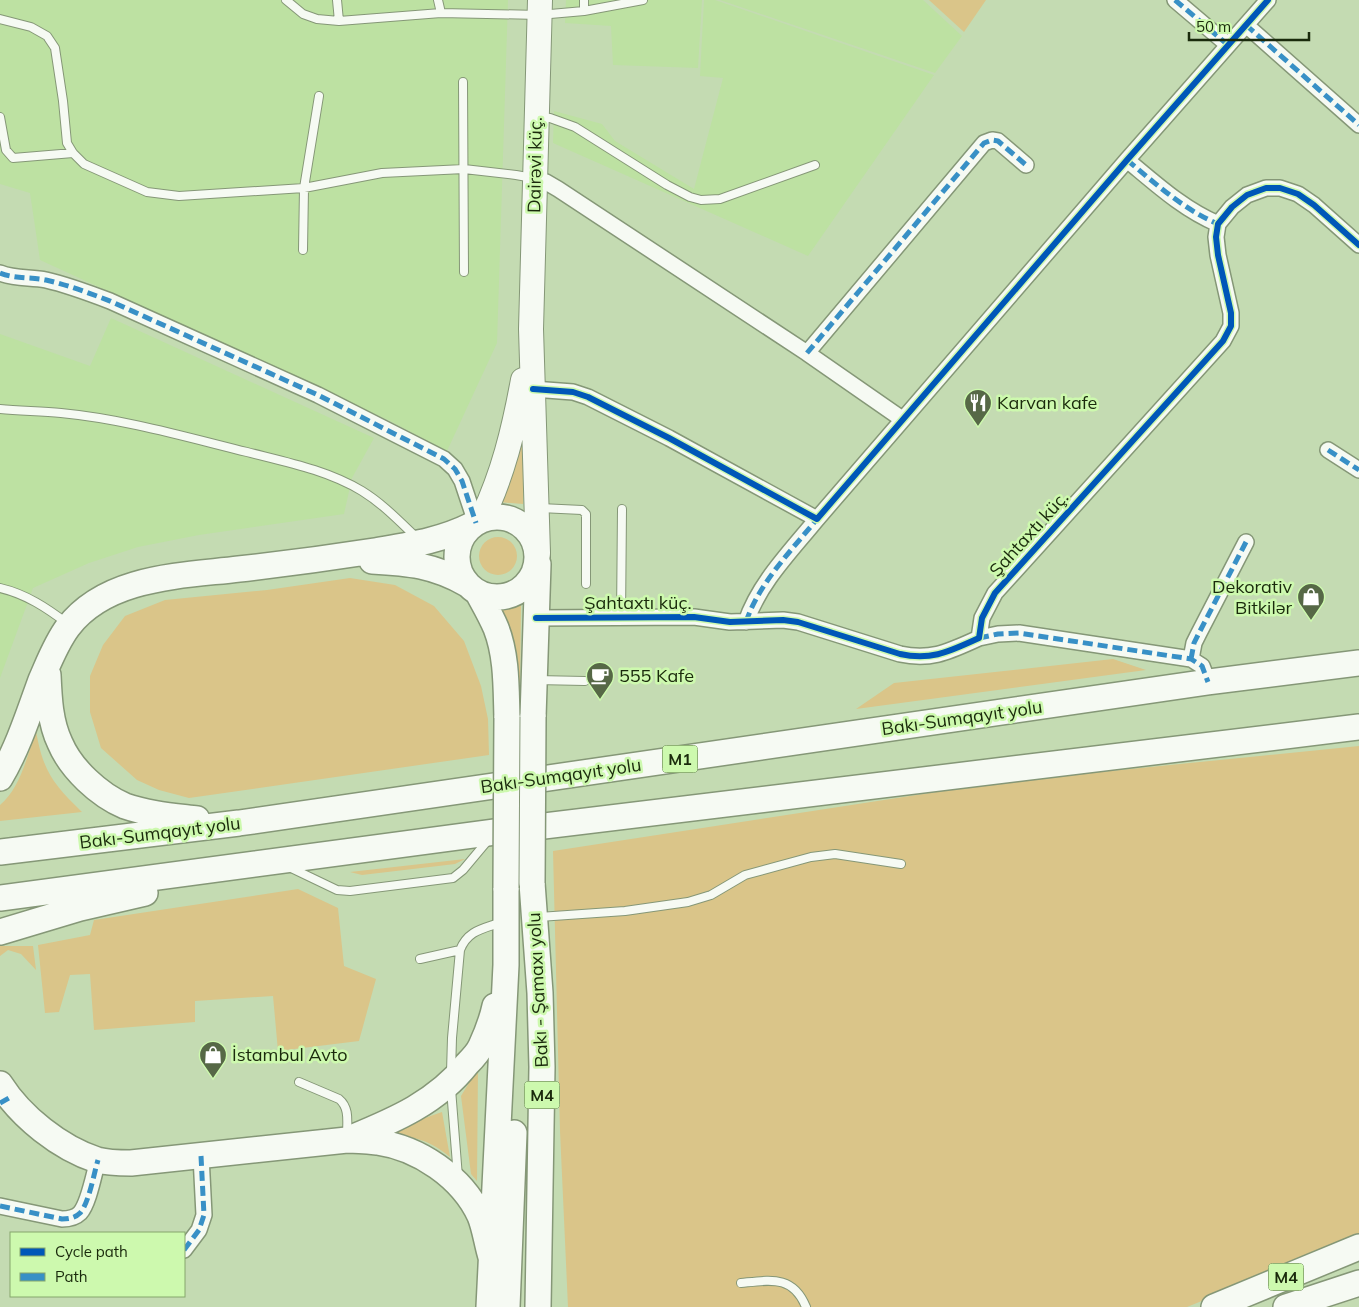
<svg xmlns="http://www.w3.org/2000/svg" width="1359" height="1307" font-family="Mulish,sans-serif">
  <rect width="100%" height="100%" fill="#c4dbb2"/>
  <path fill="#bde1a2" d="M0,0h508l-11,343 -50,108 -59,-31 -348,-160 -10,-67 -30,-9z
    M566,0h136l-4,68 -85,-3 -2,-39 -46,-3z
    M704,0h11l219,75 -126,181 -255,-113 1,-32 48,13 13,17 79,48 29,-111 -23,-2z
    M720,0h203l39,36 -27,37z
    M111,318l263,120 -22,40 -8,36 -145,21 -61,12 -49,16 -56,25 -33,90v-344l90,32z"/>
  <path fill="#dac589" d="M929,0h57l-22,32z
    M526,403l-3,101 -24,-2z
    M479 556a19 19 0 1 1 38 0a19 19 0 1 1-38 0Z
    M350,578l45,7 39,21 30,35 17,45 7,33 1,36 -300,43 -30,-8 -22,-10 -36,-32 -11,-36v-36l13,-31 22,-29 40,-16 102,-10z
    M493,604l28,1 -1,82 -5,-30z
    M1113,659l33,11 -290,39 38,-26z
    M36,731c7,40 17,53 46,81l-82,9v-16c21,-18 27,-49 36,-74z
    M1359,746v491l-172,70h-619l-8,-176 -7,-280 448,-69z
    M465,859l-10,5 -93,11 -12,-3z
    M298,889l40,19 6,58 32,13 -17,62 -81,10 -5,-55 -78,5v21l-101,8 -4,-56 -20,1 -11,37 -14,1 -7,-68 52,-10 4,-15z
    M0,946h33l3,24 -15,-16 -13,-4 -8,6z
    M478,1068l-1,113 -6,-7 -10,-78z
    M442,1112l8,45c-26,-21 -39,-20 -71,-23z"/>
  <g fill="none" stroke-linecap="round" stroke-linejoin="round">
    <defs>
      <path id="service" d="M286,0l17,14 14,5 22,2 102,-8 98,2 45,-4 59,-11
        M337,0l2,21
        M438,0l3,13
        M584,0v11
        M0,19l31,8 16,9 8,12 8,53 4,42 6,10 11,11 63,28 32,4 125,-8 78,-15 82,-4 52,6 17,3
        M463,82l1,190
        M0,117l6,33 7,8 60,-5
        M539,117l11,1 25,9 92,58 23,12 11,3 19,-1 95,-34
        M303,250l1,-62 15,-92
        M0,409c20,2 41,2 61,4 63,6 125,24 186,39 39,10 80,18 115,39 21,13 37,30 55,47
        M540,508l42,2 4,4v70
        M0,588c26,6 47,20 68,36
        M621,618l1,-109
        M536,680l49,1
        M289,867l48,23 13,1 103,-13 10,-8 26,-31
        M539,917l86,-6 63,-9 23,-7 34,-20 66,-18 24,-3 66,10
        M420,959l40,-9
        M451,1072l1,-34 8,-88c8,-20 23,-21 42,-28
        M299,1082l40,17c11,9 8,23 8,37
        M451,1089l7,88
        M741,1283c30,-3 52,-8 65,24"/>
      <path id="minor" d="M1175,0l53,45
        M1246,25l113,100
        M1127,160c29,24 56,49 91,64
        M535,179l11,3 12,7 249,164 95,66
        M0,273c14,6 31,4 46,7 22,5 43,13 64,21l208,94 126,64 11,10 7,12 14,42
        M807,353l177,-210 8,-3 6,1 28,24
        M533,389l40,3 15,5 81,41 148,81 310,-359 141,-160
        M1328,450l31,20
        M536,618l158,-1 36,5 53,-2 15,2 102,32c32,7 50,-3 79,-16l3,-20 13,-25 228,-252 8,-15v-13l-13,-58 -2,-18 2,-13 14,-17 15,-12 19,-7h14l18,6 16,11 45,40
        M746,622c13,-39 45,-71 71,-103
        M979,638l19,-4 21,-1 172,26 11,7 6,16
        M1191,659l3,-16 5,-10 47,-91
        M0,1206l62,13c7,0 13,-1 18,-6 9,-10 14,-40 18,-53
        M184,1250l15,-20 5,-15 -3,-59"/>
      <path id="primary" d="M481,520c22,-45 33,-91 42,-140
        M538,553l-7,-224 9,-329"/>
      <path id="trunk" d="M457 557a40 40 0 1 1 80 0a40 40 0 1 1-80 0Z
        M372,561c37,2 61,4 95,23
        M478,593c6,11 13,23 18,35 11,28 10,60 11,90
        M48,675c1,23 2,47 12,68 11,26 39,52 65,63 23,8 48,10 72,13
        M533,717l5,-153
        M0,778c18,-30 29,-65 41,-98 8,-18 15,-37 27,-53 39,-51 114,-51 171,-58 45,-5 90,-11 135,-18 35,-6 66,-10 98,-26
        M0,852l239,-29 969,-141 151,-19
        M532,883l8,110 2,74 -4,240
        M0,898l495,-66 864,-105
        M0,932l80,-24 65,-15
        M0,1084c21,33 60,64 97,76 11,3 23,3 34,3l216,-23c10,0 20,1 30,2 42,6 85,35 103,74 5,12 7,28 11,41
        M351,1138c44,-18 86,-36 116,-74 5,-5 11,-11 14,-18 6,-13 11,-26 14,-40
        M489,1307l17,-342v-77
        M507,1307l7,-174
        M1214,1307l145,-60
        M1286,1307l73,-24"/>
    </defs>
    <use href="#service" stroke="#859777" stroke-width="10"/>
    <use href="#minor" stroke="#859777" stroke-width="18"/>
    <use href="#primary" stroke="#859777" stroke-width="26"/>
    <use href="#trunk" stroke="#859777" stroke-width="28"/>
    <use href="#service" stroke="#f6faf3" stroke-width="8"/>
    <use href="#minor" stroke="#f6faf3" stroke-width="15"/>
    <use href="#primary" stroke="#f6faf3" stroke-width="24"/>
    <use href="#trunk" stroke="#f6faf3" stroke-width="25"/>
    <defs>
      <path id="trunk-bridge" d="M532,883l1,-166
        M506,888l1,-170"/>
    </defs>
    <use href="#trunk-bridge" stroke="#859777" stroke-width="28" stroke-linecap="butt"/>
    <use href="#trunk-bridge" stroke="#f6faf3" stroke-width="25"/>
    <path stroke="#3890c6" stroke-width="5" stroke-dasharray="10 5" stroke-linecap="butt" d="M1175,0l53,45
      M1246,25l113,100
      M1127,160c29,24 56,49 91,64
      M0,273c14,6 31,4 46,7 22,5 43,13 64,21l208,94 126,64 11,10 7,12 14,42
      M807,353l177,-210 8,-3 6,1 28,24
      M1328,450l31,20
      M746,622c13,-39 45,-71 71,-103
      M979,638l19,-4 21,-1 172,26 11,7 6,16
      M1191,659l3,-16 5,-10 47,-91
      M0,1103l9,-5
      M0,1206l62,13c7,0 13,-1 18,-6 9,-10 14,-40 18,-53
      M184,1250l15,-20 5,-15 -3,-59"/>
    <defs>
      <path id="cycleway" d="M533,389l40,3 15,5 81,41 148,81 310,-359 141,-160
        M536,618l158,-1 36,5 53,-2 15,2 102,32c32,7 50,-3 79,-16l3,-20 13,-25 228,-252 8,-15v-13l-13,-58 -2,-18 2,-13 14,-17 15,-12 19,-7h14l18,6 16,11 45,40"/>
    </defs>
    <use href="#cycleway" stroke="#cdf9ae" stroke-width="9"/>
    <use href="#cycleway" stroke="#0057b8" stroke-width="6"/>
  </g>
  <defs>
    <symbol id="restaurant-pin" viewBox="-11 -11 22 30"><path d="M0 17L-7.5 6A9.5 9.5 0 1 1 7.5 6Z" fill="#566846" stroke="#cdf9ae"/><path d="M-5-6h1v4h1v-4h1v4h1v-4h1v5L-1.5 .5V6h-2V.5L-5-1ZM5-6V6H3V1.5H1.5Q1.5-4 5-6Z" fill="#fff"/></symbol>
    <symbol id="shop-pin" viewBox="-11 -11 22 30"><path d="M0 17L-7.5 6A9.5 9.5 0 1 1 7.5 6Z" fill="#566846" stroke="#cdf9ae"/><path d="M-5-2.5h2.3a2.7 3.5 0 0 1 5.4 0H5L5.5 6h-11ZM-1.5-2.5h3a1.5 2.3 0 0 0-3 0Z" fill="#fff"/></symbol>
    <symbol id="cafe-pin" viewBox="-11 -11 22 30"><path d="M0 17L-7.5 6A9.5 9.5 0 1 1 7.5 6Z" fill="#566846" stroke="#cdf9ae"/><path d="M-5.5-4.5H6V0H3Q3 3.5 0 3.5H-2.5Q-5.5 3.5-5.5 0ZM3-3.2v2h1.7v-2ZM-6 4.5H4V6H-6Z" fill="#fff"/></symbol>
  </defs>
  <g fill-rule="evenodd">
    <use href="#restaurant-pin" x="962" y="387" width="32" height="43"/>
    <use href="#shop-pin" x="1295" y="581" width="32" height="43"/>
    <use href="#cafe-pin" x="584" y="660" width="32" height="43"/>
    <use href="#shop-pin" x="197" y="1039" width="32" height="43"/>
  </g>
  <g text-anchor="middle" stroke-width="5" stroke-linejoin="round" paint-order="stroke">
    <g fill="#cdf9ae" stroke="#50683d" stroke-width="1">
      <rect x="662.5" y="745.5" width="35" height="27" rx="4"/>
      <rect x="524.5" y="1081.5" width="35" height="27" rx="4"/>
      <rect x="1268.5" y="1263.5" width="35" height="27" rx="4"/>
    </g>
    <g font-size="16" font-weight="bold" fill="#1a2a0c">
      <text x="680" y="765">M1</text>
      <text x="542" y="1101">M4</text>
      <text x="1286" y="1283">M4</text>
    </g>
    <g font-size="18" fill="#1a2a0c" stroke="#cdf9ae">
      <text transform="translate(535 165) rotate(-89)" y="6">Dairəvi küç.</text>
      <text transform="translate(1029 534) rotate(-48)" y="6">Şahtaxtı küç.</text>
      <text x="638" y="609">Şahtaxtı küç.</text>
      <text transform="translate(962 718) rotate(-8)" y="6">Bakı-Sumqayıt yolu</text>
      <text transform="translate(561 776) rotate(-8)" y="6">Bakı-Sumqayıt yolu</text>
      <text transform="translate(160 833) rotate(-7)" y="6">Bakı-Sumqayıt yolu</text>
      <text transform="translate(538 990) rotate(-93)" y="6">Bakı - Şamaxı yolu</text>
    </g>
    <g font-size="18" fill="#1a2a0c" stroke="#cdf9ae" text-anchor="start">
      <text x="997" y="409">Karvan kafe</text>
      <text x="1292" y="593" text-anchor="end">Dekorativ<tspan x="1292" dy="21">Bitkilər</tspan></text>
      <text x="619" y="682">555 Kafe</text>
      <text x="232" y="1061">İstambul Avto</text>
    </g>
  </g>
  <rect x="10" y="1232" width="175" height="65" fill="#cdf9ae" stroke="#85a66d"/>
  <rect x="20" y="1248" width="25" height="8" fill="#0057b8" stroke="#85a66d"/>
  <text x="55" y="1257" font-size="15" fill="#1a2a0c">Cycle path</text>
  <rect x="20" y="1273" width="25" height="8" fill="#3890c6" stroke="#85a66d"/>
  <text x="55" y="1282" font-size="15" fill="#1a2a0c">Path</text>
  <path d="M1189 32v8h120v-8" fill="none" stroke="#1a2a0c" stroke-width="2.5"/>
  <text x="1196" y="32" font-size="15" fill="#1a2a0c" stroke="#cdf9ae" stroke-width="4" paint-order="stroke">50 m</text>
</svg>
